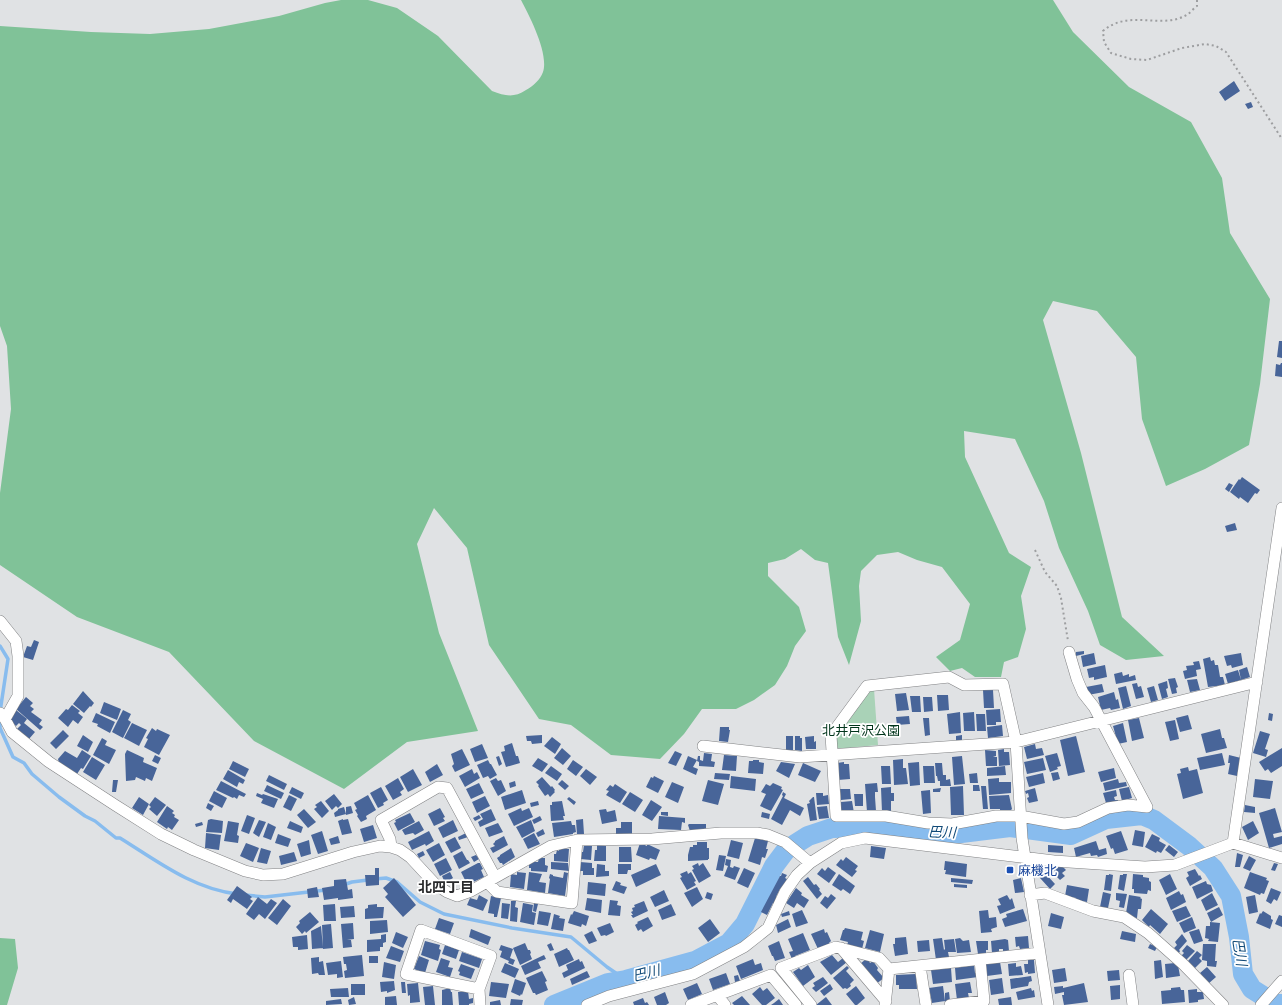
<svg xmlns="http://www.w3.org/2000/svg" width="1282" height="1005" font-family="'Roboto Condensed','Noto Sans JP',sans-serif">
  <rect width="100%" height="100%" fill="#e0e2e4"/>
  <path fill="#a9d2b7" d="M874,689l4,56 -42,4v-12l32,-47z"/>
  <path fill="#80c298" d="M341,0h27l29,8 41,28 54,55c13,5 22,7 34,-1 7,-4 14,-10 17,-18 6,-18 -13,-55 -22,-72h532l20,32 56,55 62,35 31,56 8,55 40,66 -10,85 -11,61 -44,24 -39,17 -24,-67 -6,-62 -39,-46 -44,-10 -10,19 38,133 41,164 42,39 -38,4 -26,-15 -12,-34 -29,-63 -15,-47 -29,-62 -51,-8 1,26 44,96 22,14 -10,29 5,33 -8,28 -14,5 -3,15h-26l-13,-9 -12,3 -14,-14 24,-17 10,-36 -28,-37 -25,-7 -19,-8 -21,3 -16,16 -2,15 2,35 -12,44 -11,-28 -10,-74 -13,-3 -14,-11 -16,10 -17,4v13l31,31 7,24 -11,15 -8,20 -12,19 -21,15 -18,9h-34l-18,25 -24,25 -49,-4 -40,-30 -32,-6 -50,-74 -22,-97 -33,-40 -17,36 22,89 39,98 -71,11 -63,47 -90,-48 -85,-89 -92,-35 -77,-52v-72l11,-84 -4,-63 -7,-20v-300l91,6 59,2 59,-5 70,-13 46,-13z
    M0,938l15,1 3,29 -11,37h-7z"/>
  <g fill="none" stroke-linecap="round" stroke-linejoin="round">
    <path stroke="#88bcee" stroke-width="3.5" d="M0,646l8,13 -8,53
      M0,721v7l13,29 11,6 8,11 27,23 26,19 10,5 21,17h4c37,23 73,51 117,56
      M375,879l11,-1 11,4 23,20 24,12 68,14 59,9 36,30 19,13
      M343,885l9,-3 16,-2
      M245,895l20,2 61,-7"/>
    <path stroke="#88bcee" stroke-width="20" d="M554,1005l54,-22 18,-3 69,-19 34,-18 16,-19 29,-58 12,-16 22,-14 24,-8 53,-1 60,8 65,-8 61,8 35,-16 36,-4 12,5 35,26 24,22 18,28 8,41 4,37 9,15 24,15h6"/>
  </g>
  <path fill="#486599" d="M1234,81l6,10 -15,10 -6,-9z
    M1251,102l2,5 -5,2 -3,-5z
    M1279,341h3v17l-5,-1z
    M1281,363h1v14l-7,-1 1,-12 4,1z
    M1242,477l18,13 -3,4 -2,-1 -7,10 -8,-6 -1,2 -9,-7 9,-13 1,1z
    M1229,483l4,2 -4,7 -4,-3z
    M1235,523l2,7 -10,2 -2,-6z
    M34,640l5,2 -6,18 -10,-3 4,-11 4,1z
    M1084,651v3l-8,2v-4z
    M1094,653l2,11 -13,3 -2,-11z
    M1241,653l2,12 -11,3 -1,-3 -4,1 -3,-10z
    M1210,657l1,4 3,-1 1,5h3l2,12h3l2,8 -17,2 -5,-28z
    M1199,661l2,8 -5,1 1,6 -12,3 -2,-8 4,-1 -1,-4 8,-1 -1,-3z
    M1105,665l2,12 -13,3v-3l-5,1 -2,-9z
    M1247,667l3,10 -9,3 -2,-10z
    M1238,670l3,10 -13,4 -3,-10z
    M1122,672l1,4 6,-2v3l6,-2 1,5 -20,4 -2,-10z
    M1175,678l3,9 -2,1 1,5 -5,1 -4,-15z
    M1197,679l3,11 -10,2 -3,-12z
    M1167,681l1,7 -2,1 2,8 -6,2 -4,-15z
    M1137,683l1,4 3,-1 3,11 -8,2 -4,-15z
    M1102,684l2,8 -16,3 -2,-8z
    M1126,686l5,20 -8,3 -5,-21z
    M1154,686l4,14 -7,2 -4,-14z
    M983,690h10l1,18h-10z
    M83,691l11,12 -3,4 -1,-1 -6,7 -11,-9z
    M1114,692l2,8 2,-1 2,9 -9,2 -1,-2 -9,2 -3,-13z
    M906,693l3,17 -12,1 -2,-17z
    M937,695h11l1,15 -11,1z
    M910,696h10l1,16h-9z
    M26,697l7,6 -3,3 4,3 -3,3 11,8 -3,4 4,3 -3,3 -24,-21z
    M923,697h9l1,14 -9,1z
    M104,702l17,7 -4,11 -17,-7z
    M72,705l8,6 -2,2 5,4 -5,7 -5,-4 -5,7 -10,-9 8,-9 2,1z
    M1000,709l1,13h-5v3h-9l-1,-15z
    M16,710l11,9 -3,4 11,9 -6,7 -12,-10 4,-4 -2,-2 -3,3 -5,-4v-4z
    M123,710l8,4 -3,6 3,2 -8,16 -11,-6z
    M960,712l1,21 -12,1 -2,-20z
    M974,712l1,19h-11l-1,-18z
    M96,713l19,9 -5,11 -13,-7 1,-2 -6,-2z
    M1269,713l4,1 -1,7 -4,-1z
    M976,714h9l1,17h-9z
    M1188,715l4,14 -12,3 -4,-14z
    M909,716l1,8 -13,1 -1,-8z
    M923,718h6l1,17 -5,1z
    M1139,718l5,20 -12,3 -4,-21z
    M1175,720l4,19 -9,2 -5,-19z
    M132,723l15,7 -8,16 -15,-8z
    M1123,723l4,19 -9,2 -5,-18z
    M1002,725l1,11 -15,2 -1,-11z
    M720,727h9v3h1l-2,12 -9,-1z
    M152,728l4,3 1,-2 13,6 -11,20 -15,-8 4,-8 -2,-1z
    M1220,729l2,9h2l3,10 -21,5 -5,-19z
    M63,730l6,6 -13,13 -6,-6z
    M1260,731l10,3 -5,15 3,1 -2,7 -13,-4z
    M83,735l10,7 -5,10 -11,-6z
    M542,735v8l-10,1 -1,-3h-4l-1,-5z
    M962,735v5l-6,1v-5z
    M786,736h7v14h-7z
    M795,736h5v2h2v13l-7,-1z
    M814,736v6l2,-1v8h-10l-1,-12z
    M1076,736l9,36 -17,4 -8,-36z
    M552,737l9,7 -6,10 -11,-8z
    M102,738l5,3 -2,4 11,5 -7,14 -16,-9z
    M512,743l4,13h2l2,7 -14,4 -5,-15 4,-1 -1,-5z
    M482,744l6,14 -13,4 -5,-13z
    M1035,744l1,5 6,-1 2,7 -17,4 -3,-12z
    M562,748l9,8 -8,9 -9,-7z
    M1282,748v18l-11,7 -3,-4 -3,2 -6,-9z
    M462,749l8,16 -15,7 -3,-6 2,-2 -3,-10z
    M1004,749v3h5l1,13 -11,1 -1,-16z
    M82,750l9,6 -8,13 -2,-1 -4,6 -18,-11 -1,-4 7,-8 12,7z
    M127,750l17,8 -1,4 14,6 -5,13 -6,-3 -1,3 -9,-4 -1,3 -9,1 -1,-27z
    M985,750l11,1v5l-3,1h4v9h-11z
    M675,751l7,3 -6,12 -8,-3z
    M704,753l8,1 -1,7 4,1 -1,5 -15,-1v-4l-2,-1 1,-5h2v4l3,1z
    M1057,753l4,13 -4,1 1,2 -8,3 -5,-16z
    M1222,753l3,12 -25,5 -3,-12z
    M155,755l6,3 -3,6 -6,-3z
    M724,755l13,1 -1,15 -14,-1z
    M1229,755l12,3 -4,18 -9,-2 2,-11h-2z
    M499,756l3,8 -3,2 -3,-9z
    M688,756l9,4 -4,7 5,2 -2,6 -13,-6z
    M962,756l3,28 -11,1 -2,-28z
    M92,757l13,8 -9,15 -13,-8z
    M538,758l10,6 -6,8 -10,-6z
    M1043,758l3,12 -19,4 -3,-12z
    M903,759v9h3l2,16 -14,1 -1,-25z
    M488,760l2,4h1l6,11 -7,4 -2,-3 -5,2 -6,-13z
    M573,760l10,7 -7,9 -9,-7z
    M753,760h6v2l5,1 -1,11 -15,-1 1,-12h4z
    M233,761l16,8 -4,8 -16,-8z
    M781,762l14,2 -6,14 -13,-7z
    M844,762v2h5l1,15 -12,1 -1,-17z
    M919,762l1,23 -10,1 -2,-23z
    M803,763l18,8 -6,11 -17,-7z
    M935,763h7l1,12h3v5l4,-1 1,7h-11v-5h-2l-1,-5h-1z
    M437,764l6,11 -13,7 -5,-10z
    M551,766l11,8 -5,7 -12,-8z
    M881,766h9l1,18h-9z
    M923,766h11l1,17h-11z
    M1005,766l1,9 -19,1v-8z
    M1188,767l1,4 8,-2 6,24 -20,6 -6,-25 4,-1 -1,-4z
    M1114,768l2,10 -15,4 -3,-10z
    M413,769l9,16 -14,7 -8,-15z
    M472,769l2,5 3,-2 3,6 -15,9 -6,-11z
    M586,769l11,8 -7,8 -10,-9z
    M228,770l17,10 -2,4 -4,-2 -2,5 -14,-8z
    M1058,772l2,7 -7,2 -2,-8z
    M715,773l15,1 -1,6 -15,-1z
    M977,773l1,10h-8l-1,-9z
    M1043,773l2,10 -16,4 -3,-10z
    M269,775l18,9 -3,6 -18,-9z
    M654,776l10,5 -6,12 -12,-6 5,-10 2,1z
    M731,776l25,3 -1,12 -25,-3z
    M542,777l9,10 1,-1 3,4 -1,1 1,1 -5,5 -2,-3 -3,2 -7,-10 1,-1 -3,-3z
    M398,778l6,11 -4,3 2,3 -9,5 -8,-14z
    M496,778l2,3 3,-1 5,11 -8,5 -8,-15z
    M999,778v4h12v11l-22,2 -1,-16z
    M1118,779l1,4 7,-1 1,4 -22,5 -2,-8z
    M1255,779l18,2 -3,18 -17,-2z
    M113,780h5l-2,12h-4z
    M562,780l7,6 -4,4 -7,-6z
    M708,780l16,4 -6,21 -16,-4z
    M221,781l25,13 -2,3 -5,-2 -2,4 -3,-2 -1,1 -17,-8z
    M515,781l1,5 -6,2 -1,-5z
    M672,782l12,5 -6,16 -13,-6z
    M479,783l5,10 -13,6 -5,-10z
    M773,783l9,4 -1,2 2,1 -12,21 -11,-5 6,-12 -5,-2 5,-8 4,2z
    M877,783l1,9h-3v5l1,14 -9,1 -2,-28z
    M615,784l12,8 -7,11 -14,-8 3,-4 -3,-1 4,-5 3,2z
    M267,785l17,8 -3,6 -17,-8z
    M973,785h6l1,6h-7z
    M963,786l1,29h-13l-1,-28z
    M981,786h5l2,23h-5z
    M292,787l12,6 -3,6 -12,-6z
    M381,787l7,13 -5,3 1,2 -6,3 -8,-15z
    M891,787v6h3v8h-3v10l-9,1 -1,-24z
    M1129,787l3,11 -10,3 -3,-12z
    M941,788l-1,4h-7v-3z
    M1035,788l3,13 -9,2 -2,-5 2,-1 -1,-4 -2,1 -1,-3z
    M840,789h10l1,10 -10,1z
    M522,790l4,13 -21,7 -4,-13z
    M930,790l1,23 -8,1 -2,-23z
    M1116,790l1,6 -3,1 1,3h3v1l-12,2 -3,-10z
    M214,791l13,7 -5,10 -13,-7z
    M630,792l13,8 -8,12 -13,-8z
    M783,792l3,2 -2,4 20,10 -4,8 -10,-6 -8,15 -11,-6 12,-23 -1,-1z
    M257,793l5,2 1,-1 15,5 -4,9 -13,-5 2,-4 -7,-3z
    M816,793h7v3l5,-1 1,9 -12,1z
    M334,794l8,10 -4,4 -2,-2 -4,4 -7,-9z
    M854,794h9v12h-8z
    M289,795l8,4 -6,12 -8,-4z
    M368,795l8,15 -10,6 1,3 -6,3 -4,-6 1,-1 -3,-5 2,-1 -3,-6z
    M1009,795l3,14 -2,2h-10v-2h-10l-1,-13z
    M485,796l5,10 -13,7 -5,-11z
    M139,797l10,7 -6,11 -11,-7z
    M155,797l11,8 -9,11 -8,-7 2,-2 -2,-2z
    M569,797l7,5 -2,3 -7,-6z
    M813,797h1l3,23 -7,1 -3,-17 3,-1 -1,-2z
    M651,800l11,7 -10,14 -10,-6z
    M321,801l8,10 -7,7 -8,-9 3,-2 -2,-2z
    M538,801l1,4 -8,2 -1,-4z
    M562,801l3,15h-2l1,4 -13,1 -1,-16h2v-3z
    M852,801l2,12h-10v-3h-3v-8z
    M208,803l6,3 -3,5 -5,-3z
    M1245,805l10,2v6l-11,-1z
    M167,806l7,5 -2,2 3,2 -1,2 5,3 -7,10 -4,-3 -1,2 -10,-7z
    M351,806l2,7 -7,2v-8z
    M827,806l2,12 -10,1 -2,-12z
    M344,807l2,7 -11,3 -1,-4 4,-3v-1z
    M440,808l5,9 -2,1 2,3 -11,5 -6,-12z
    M521,808l1,3 7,-3 4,9 -19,9 -6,-12z
    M1275,808l7,24 -9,2 1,4 8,-2v8l-13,4 -10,-35z
    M304,809l12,13 -8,6 -11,-13z
    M491,809l5,11 -16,7 -2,-5 5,-3 -3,-5z
    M606,809l1,3 8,-2 2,11 -15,3 -3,-14z
    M661,812h7v4l-7,-1z
    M762,812l8,2 -1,5 -8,-2z
    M410,813l5,9 -17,9 -4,-8 2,-1 -1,-2z
    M247,815l8,3 -6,16 -8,-3z
    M479,815l2,3 -6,3 -2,-3z
    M540,816l2,4 -8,4 -2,-4z
    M659,816l26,2v5l-3,-1 -1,8 -23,-1z
    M211,819l12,2 -1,12 -16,-1 2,-12z
    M343,819v1l5,-1 4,14 -10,2 -4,-14z
    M583,819l1,15 -7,1 -1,-15z
    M259,820l7,2 -7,15 -6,-4z
    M453,820l5,11 -15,7 -5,-10z
    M531,820l4,11 -13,7 -6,-11z
    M228,821l11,2 -2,12 2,1 -1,7 -14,-2z
    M290,821l13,6 -2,6 -14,-5z
    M419,821l5,9 -9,5 -2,-2 -8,2 -3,-5z
    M571,821l1,4h3l1,7 -3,1v1l-19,3 -2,-14z
    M1253,821l6,12 -11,7 -6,-13z
    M202,822l1,3 -7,2 -1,-3z
    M621,822h11v12h-16v-6h5z
    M268,823l8,4 -5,13 -8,-3z
    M498,823l5,9 -14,5 -4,-9z
    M689,824h17v6l-16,1 -2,-6z
    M373,825l4,13 -13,4 -4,-13z
    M543,829l2,5 -7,3 -2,-4z
    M1135,830l10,2 -2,15 -11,-2z
    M322,831l6,20 -10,3 -7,-19z
    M429,831l5,10 -8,5 -1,-2 -13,6 -4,-8z
    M1121,831l7,19 -13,4 -2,-6 -2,1 -5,-13z
    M206,833l15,2 -2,15 -14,-2z
    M466,833l2,4 -9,3 -1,-3z
    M534,833l6,11 -12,5 -5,-10z
    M278,834l13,5 -3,8 -13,-4z
    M1152,834l8,4 -1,3 7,4 -5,8 -4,-2 -1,2 -11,-6z
    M338,836l2,7 -9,2 -2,-6z
    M504,836l4,9 -15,8 -3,-5 5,-2 -2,-2 2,-2v-1z
    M455,837l6,11 -10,5 -6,-11z
    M755,838l13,3 -2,8h2l-3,9 -3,-1 -2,8 -12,-4z
    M309,840l2,14 -10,3 -4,-13z
    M731,840l12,3 -4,16 -12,-3z
    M1096,841l3,9 7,-2 1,6 -9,3 -1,-2 -6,1 -1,-3 -14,4 -2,-9z
    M697,842h10v6h2v11h-1v1l-20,1v-6l2,-8h3v-2h4z
    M246,843l13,5 -6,14 -13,-6z
    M439,843l6,12 -12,7 -7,-12z
    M640,843l7,3v-2l13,6 -4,10 -6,-2 -1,2 -13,-5z
    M584,845l8,1 -1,14 -11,-1 1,-7h2z
    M597,845l9,1v15h-12l1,-11h2z
    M1048,845l15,1v7l-15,-1z
    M1169,845l9,7 -4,5 -9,-7z
    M871,846l15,2 -2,11 -14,-2z
    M619,847h12l1,15h-13z
    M261,848l10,3 -4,13 -10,-2z
    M511,848l4,9 -12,8 -1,-2h-2l-3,-5 3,-2v-1z
    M559,848l10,1 -1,13 -14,-1v-7h2l1,-4 2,1z
    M423,851l2,4 -6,3 -2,-4z
    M462,851l5,9h1l2,3 -11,6 -6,-13z
    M294,852l3,9 -16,4 -2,-9z
    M1237,853l6,2 -3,12h-5z
    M476,855l3,4 -5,3 -3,-5z
    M719,855l7,1 -3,15 -7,-1z
    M1249,856l7,4 -6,11 -7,-3z
    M846,857l12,9 -3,4 2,1 -5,6 -16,-12 5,-6 2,2z
    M446,858l6,12 -12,6 -6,-12z
    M539,858h6v7l3,1 -1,6 -16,-1v-3h-2v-6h9z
    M726,859l5,1 -1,7 3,1 1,-2 6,2 -5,12 -11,-4 4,-10 -3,-1z
    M945,861l22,3 -1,13 -21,-3 1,-4h-2z
    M551,862l17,1 1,8 -18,-2z
    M580,862l12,1v5h2v7h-11v-4h-3z
    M478,863h2l3,6 -2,1 3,7 -13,6 -3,-4 -3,1 -4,-8z
    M698,863l1,3 4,-3 8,13 -12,7 -7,-13 2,-1 -2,-3z
    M1274,863l4,1 -3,7 -4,-1z
    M597,864l8,1v6h4v5l-13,1z
    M618,864h13v6h-3l-1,4h-9z
    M656,864l5,11 -25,12 -5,-12z
    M1062,866l4,4 -4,3 3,3 -5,4 -9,-9 4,-4z
    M828,867l8,6 -7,10 -12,-9 5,-6 3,3z
    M375,868h4v17l-13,1 -1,-11h10z
    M744,868l11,5 -7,15 -11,-5z
    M1195,869l4,7 1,-1 2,4 -12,7 -4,-8 3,-2 -2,-4z
    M687,871l1,3 3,-2 5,9 -2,1 2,3 -9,5 -7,-12 2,-1 -2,-3z
    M450,872l3,6 -8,5 -3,-7z
    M517,872l9,1 -2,16 -14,-2 1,-13 6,1z
    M529,872l13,2 -3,8 7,1 -1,10 -18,-3z
    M564,872l4,1 -3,23 -17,-3 2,-14 -1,-1 1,-4 3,1v1l10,2z
    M1250,872l17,6 -1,2 3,1 -5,13 -3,-1 -1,2 -16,-7z
    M782,873l5,2 -2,3 2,1 -5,11 -2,-1 -4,8 2,1 -3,6 -2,-1 -6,12 -6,-3 19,-36h1z
    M1045,873l10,11 -5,5 -10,-11z
    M839,874l16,12 -5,8 -7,-5 -2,2 -9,-6z
    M1109,874l4,1 -2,16 -7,-1 2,-15h3z
    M1123,874h4l-3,17 -6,-2 2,-14h3z
    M1133,874l10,1v2l6,1v3l2,1v9l-3,-1 -1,4 -13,-1v-4h-2z
    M1170,874l7,15 -11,6 -7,-15z
    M808,877l6,8 2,-1 4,5 -1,1 3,4 -5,5 -14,-18z
    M394,878l22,27 -13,12 -18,-20 3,-3 -5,-6z
    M951,878l22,2 -1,4 -21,-2z
    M1021,878l3,14 -9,1 -2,-13z
    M346,879l2,11 4,-1 1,9 -15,2v-2l-14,2 -2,-12 12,-2v-6z
    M616,881l5,2 -1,2 7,2 -3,7 -12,-4z
    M1206,881l1,3 4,1 2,6 -16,8 -5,-12z
    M588,882l18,2 -1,12 -18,-2z
    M954,884l13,1v3l-13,-1z
    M1067,885l22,4 -2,13 -12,-2 1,-2 -11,-2z
    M237,886l15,11 -2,2 3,2 -6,8 -14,-10 -2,4 -4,-3z
    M317,887l2,10 -11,1 -1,-9z
    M697,887l6,12 -11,8 -8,-14z
    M796,888l6,5 -1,2 8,5 -5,8 -7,-5 -3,5 -8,-5z
    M1271,888l10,4 -4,9 -3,-2 -3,5 -5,-3z
    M664,890l5,11 -14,6 -5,-10z
    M1179,891l2,4 2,-1 3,8 -15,8 -5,-12z
    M707,892l6,2 -2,6 -6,-2z
    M1103,892l8,2 -3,14 -8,-1z
    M1116,893l11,1 -3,14 -5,-1 1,-6 -4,-1z
    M1212,893l6,12 -12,6 -5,-11z
    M831,894l5,4 -9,11 -7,-6 5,-7 3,2z
    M479,895l9,5 -5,11 -16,-6 3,-7 7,2z
    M1007,895l3,5 2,-2 3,10 -15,6 -3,-8 4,-1 -3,-6z
    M1129,895l12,2 -1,1 2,1 -1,10h-3l-1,9 -8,-1v-4h-3z
    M1255,895l3,17 -9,2 -3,-17z
    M491,896l10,2 -4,19h-3v-3l-6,-1z
    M258,897l9,7 4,-5 6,4 -12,16 -6,-5 -5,6 -8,-6z
    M587,898l15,2 -1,13 -16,-3z
    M283,899l8,7 -14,19 -9,-7z
    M610,900l8,1 -1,4 4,1 -1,10 -12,-1z
    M511,901h5l-1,6 3,1 -1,14 -7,-1z
    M644,901l4,10 -15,7 -2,-3h2l-2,-3 2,-1 -1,-3 3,-1 -1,-2z
    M502,903l8,1 -2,15 -7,-1z
    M523,903l10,2 -1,7 4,1 -2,12 -14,-3z
    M534,903l4,1 -2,8 -3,-1z
    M335,904l1,17h-12l-1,-16z
    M377,904v3h7l-1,11 -18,1v-10l3,-1v-3z
    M671,904l5,11 -14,5 -4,-10z
    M354,906l1,11 -14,1 -1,-11z
    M1186,906l5,10 -14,6 -5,-11z
    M1219,907l4,8 -12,7 -4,-9z
    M1023,909l4,12 -22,6 -3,-8 5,-2 -1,-3z
    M1151,909l17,15 -8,10 -10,-9 -1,2 -7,-7z
    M802,910l6,13 -12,4 -4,-13z
    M988,910l1,8 7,-1 1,10 -6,2 1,3 -11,1 -2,-22z
    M539,911l12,2 -3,13 -11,-2z
    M574,911l15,5 -3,10 -4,-2 -1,3 -13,-4 3,-9 1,1z
    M789,911l1,4 -8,2 -1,-3z
    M1263,911l8,5v3l2,1 -3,9 -14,-6 4,-10 1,1z
    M310,912l9,10 -13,11 -1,-2 -3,3 -6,-7 4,-4 -1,-2z
    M1051,913l13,4 -3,12 -13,-3z
    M554,914l6,2 -1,2 6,1 -2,12 -12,-2z
    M1279,915l3,1v11l-7,-3z
    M648,917l5,9 -10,6 -2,-3 -3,2 -3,-6 3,-2 -1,-1z
    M1192,917l4,11 -12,5 -5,-10z
    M439,918l15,5 -4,11 -15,-5z
    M710,919l10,14 -12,9 -10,-14z
    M788,919l3,8 -13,6 -2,-8z
    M387,920l1,12 -18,2v-13z
    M1210,922l10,1 -2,19 -10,-1 1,-2 -4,-1 1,-12h4z
    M353,923l1,16 -7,1h4l1,7 -9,1 -2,-24z
    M610,923l4,9 -8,4 -1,-1 -4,1 -4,-8z
    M331,924l2,24 -10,1 -1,-24z
    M321,926l2,22 -11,1 -1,-18z
    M845,928l18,4 -2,8 3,1 -2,8 -15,-4 1,-3 -8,-2 3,-10h1z
    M471,929l20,8 -3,8 -19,-8z
    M824,929l1,4 2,-1 4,9 -2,2v1l-11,5 -7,-15z
    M1199,929l4,12 -9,3 -5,-12z
    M870,930l14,4 -4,18 -15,-4z
    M592,931l5,10 -8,3 -5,-9z
    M1122,931l14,3 -1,8 -15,-3z
    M396,932l12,5 -5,11 -11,-5z
    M803,933l7,17 -15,6v2l-3,1 -3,-7 4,-1 -5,-12z
    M386,934v8l-3,1v4h-3v4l-13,1v-12l14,-1v-4z
    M1182,934l5,7 -8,9 1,1 -1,2 -5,-5 3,-3 -2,-3z
    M307,935l1,14 -10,1v-3h-5l-1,-10z
    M1028,936l1,12 -9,1 -1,-3 -3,1 -1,-10z
    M906,937l2,17 -13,2 -2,-12h2v-6z
    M942,938l2,12 1,-1 -1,-9 10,-1 2,13h-8l1,5 -13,3 -3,-21z
    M960,938l3,3 6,-1 2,12 -14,1 -2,-14z
    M1005,939l3,1 1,11h-6v-2h-4v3l-7,1 -1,-12z
    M929,940l1,11 -12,1 -1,-11z
    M425,941l15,4 -1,4 2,1 -3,11 -17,-6z
    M779,941l6,17 -10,3 -2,-5h-1l-4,-10z
    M976,941h12v9h-2v4h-8z
    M525,943l3,7h2l1,3 -1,1 2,5 -12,6 -7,-17z
    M551,943l3,7 -4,1 -3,-6z
    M1150,944l7,3 -2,4 -7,-3z
    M1203,944h13l-1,17h2l-1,6 -9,-1v-5l-5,-1z
    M445,945l14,5 -3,9 -14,-5z
    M501,945l12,4 -3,9 5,2 -2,5 -5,-2 1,-2 -9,-4 2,-6 -3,-1z
    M1187,945l8,6 -9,9 -5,-4 3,-3 -2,-2z
    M391,946l13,5 -4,11 -14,-4z
    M567,948l1,2h1l5,10 -15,7 -5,-13z
    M1197,951l5,4 -3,3 3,3 -7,7 -7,-7z
    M462,952l20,7 -3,9 -20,-7z
    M362,955l2,21 -19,2 -1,-7 3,-1 -1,-6h-2l-1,-7z
    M544,955l2,4 -8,3 3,6 -16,7 -4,-9z
    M832,955l6,7 5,-4 4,4 -16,13 -11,-13z
    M369,956h9v7h-9z
    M419,956l10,4 -4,13 -11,-4z
    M319,957v5l4,-1 2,14h-6l-1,-2 -6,1 -1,-16z
    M441,958l9,3 -2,6 5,1 -3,9 -14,-5z
    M579,959l1,3 2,-1 3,7 -21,10 -2,-5 6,-3 -2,-5z
    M753,959l2,6 6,-2 2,7 -22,9 -5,-13z
    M866,959h2l2,4 3,-2 5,7 -1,2 7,8 -8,6 -16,-20z
    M1028,960h6l1,13 -7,1v-2l-3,1 -1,-9h4z
    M1161,960l2,17 -8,2 -1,-18z
    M341,961l2,16 -6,1v-4l-9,1 -2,-12z
    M384,962l12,3 -2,14 -12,-2z
    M1000,962l2,12 -15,2 -1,-12z
    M505,963l14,6 -4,9 -14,-6z
    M1016,963v4l5,-1 2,9 -14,1 -1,-12z
    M1175,963l3,2 2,11 -14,2 -1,-14z
    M461,964l14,5 -4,10 -12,-4 1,-3 -2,-1z
    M808,965l7,12 -12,9 -10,-14 6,-4 2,2z
    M974,965l1,8h2l1,4 -22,3 -1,-12z
    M847,966l2,2 -3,3 8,9 -4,4 1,2 -4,3 -2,-1 -2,1 -10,-11z
    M1207,967l9,10 -8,7 -8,-11z
    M951,968l1,14 -19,2 -2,-14z
    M1065,968l2,13 -13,2 -2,-13z
    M1119,970l1,10 -12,1 -1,-10z
    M542,971l5,10 -2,1 3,8 -12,5 -1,-2h-2l-7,-15z
    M587,971l3,6 -18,8 -2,-6z
    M726,973l4,11 -17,6 -4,-11z
    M916,974l1,15h-18v-4h-3v-10z
    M738,975l2,6 -5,1 -1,-6z
    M1031,976l1,5 -3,1 -1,4 -17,3 -1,-10z
    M823,977l5,6 -12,9 -4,-4 3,-2 -2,-3z
    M1002,978l2,15 -13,2 -2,-15z
    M515,979l11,4 -4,12 -1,-1 -1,2 -9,-4z
    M394,981l1,9 -8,3v-2l-6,1 -1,-10z
    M401,982h4l1,11h-4z
    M491,982l18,2 -3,14 -17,-2z
    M970,982l2,11h-4l1,5 -12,2 -2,-16z
    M418,983l2,19 -10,1v-8l-2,1 -1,-12z
    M697,983l5,11 -14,6 -5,-11z
    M1084,983l4,19 -24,3 -2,-10h2v-3l-9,2 -1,-7 9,-1v2z
    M351,984h14v11h-14z
    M830,984l3,5 -9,7 -4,-5z
    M1120,985v14l-9,1 -1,-14z
    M433,986l2,19h-10l-2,-18z
    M856,986l9,12 -8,7h-2l-9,-11z
    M943,986l2,15 -13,2 -3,-15z
    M760,987l3,4 4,-3 8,10 -9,7h-4l-10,-11z
    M1180,987l1,3h3l1,12 -23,2 -1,-13 10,-1v-2z
    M348,988l1,9h-18l-1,-8z
    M450,988l1,4h1l1,13h-11v-15z
    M1031,988l1,3 2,-1 1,7 -17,3 -2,-8z
    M1197,989v3h6l1,7 -6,1v2l-9,1 -1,-13z
    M468,991l1,8 4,-1v5l-4,1v1h-10l-1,-13z
    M665,992l4,11 -3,2h-9l-3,-8z
    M949,992l1,9 -5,1v-9z
    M396,996l1,9h-12v-8z
    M742,996l8,9h-16l-2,-2z
    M354,997l2,7 -7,1 -1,-5z
    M826,997l6,8h-16z
    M1011,997l1,8h-13l-1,-6z
    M643,998l2,5 2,-1 2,3h-15l-1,-3z
    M341,999l1,5 -16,1v-4z
    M511,999l12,1 -1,5h-12z
    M779,999l4,6h-12l3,-2z
    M500,1000l1,5h-11v-3z"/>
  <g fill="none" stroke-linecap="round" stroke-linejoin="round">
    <defs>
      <path id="minor" d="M0,621l16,20 2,15v40l-13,23
        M0,713l5,6 7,13 37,30 66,43 46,29 33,16 51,21 18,4 20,-1 70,-22 27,-6 11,1 9,3 10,7 25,27 12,8 10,4 14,-5 80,-45 26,-6 75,-1 69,-6h36l11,2 17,7 25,21
        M703,746l97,11 216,-15 241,-60
        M1233,843l49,-335
        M391,847l-1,-8 -9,-19 57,-33 9,1 48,89
        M487,882l10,10 75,11 5,-63
        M1030,895l15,-2 48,18 31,6 24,16 35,31 40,41
        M841,948l45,53
        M920,966l6,39
        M889,969l150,-16
        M1129,975l4,30
        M479,989l-73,-15 15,-44 70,26 -12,33 1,16
        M717,995l8,10
        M587,1005l22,-9 84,-22 51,-27 24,-19 17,-36 12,-17 13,-12 31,-20 24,-5 189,23 91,6 30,-2 58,-22 49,15
        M691,1005l80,-30 25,30
        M811,1005l-30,-37 55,-21 43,11 10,11 -4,36
        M950,1005l34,-4 -4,-41
        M1048,1005l-26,-167 -6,-96 -13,-58 -39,1 -15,-8 -82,9 -36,49 5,81h50l42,7 24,1 44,-8h24l44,8 14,-2 30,-14 20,-3 19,2 -53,-100 -11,-14 -6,-14 -8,-27
        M1261,1005l21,-24"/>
    </defs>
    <use href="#minor" stroke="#818284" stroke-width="12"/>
    <path stroke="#9d9ea0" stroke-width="2" stroke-dasharray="2 3" stroke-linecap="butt" d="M1197,0v6c-3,2 -6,6 -9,8 -26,17 -58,-6 -85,17l1,11 7,11 20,6 16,1 35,-12 23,-4 11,2 10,6 56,87
      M1035,550l10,22 12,14 4,12 7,43"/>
    <use href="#minor" stroke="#fff" stroke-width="11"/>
  </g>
  <rect fill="#1a4fb4" stroke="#fff" stroke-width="1.5" x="1006" y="866" width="8" height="8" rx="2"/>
  <g text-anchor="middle" stroke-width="3.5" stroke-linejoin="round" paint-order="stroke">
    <g font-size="13" fill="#00351b" stroke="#fff">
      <text x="861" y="735">北井戸沢公園</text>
    </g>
    <g font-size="13" fill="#164399" stroke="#fff" text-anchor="start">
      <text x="1018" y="875">麻機北</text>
    </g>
    <g font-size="14" font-style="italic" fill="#114a78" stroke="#fff">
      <text transform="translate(942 832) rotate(2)" y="5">巴川</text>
      <text transform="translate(1240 952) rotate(81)" y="5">巴川</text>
      <text transform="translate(646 973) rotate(-14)" y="5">巴川</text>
    </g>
    <g font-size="14" font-weight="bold" fill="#292a2c" stroke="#fff">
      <text x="446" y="892">北四丁目</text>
    </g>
  </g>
</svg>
